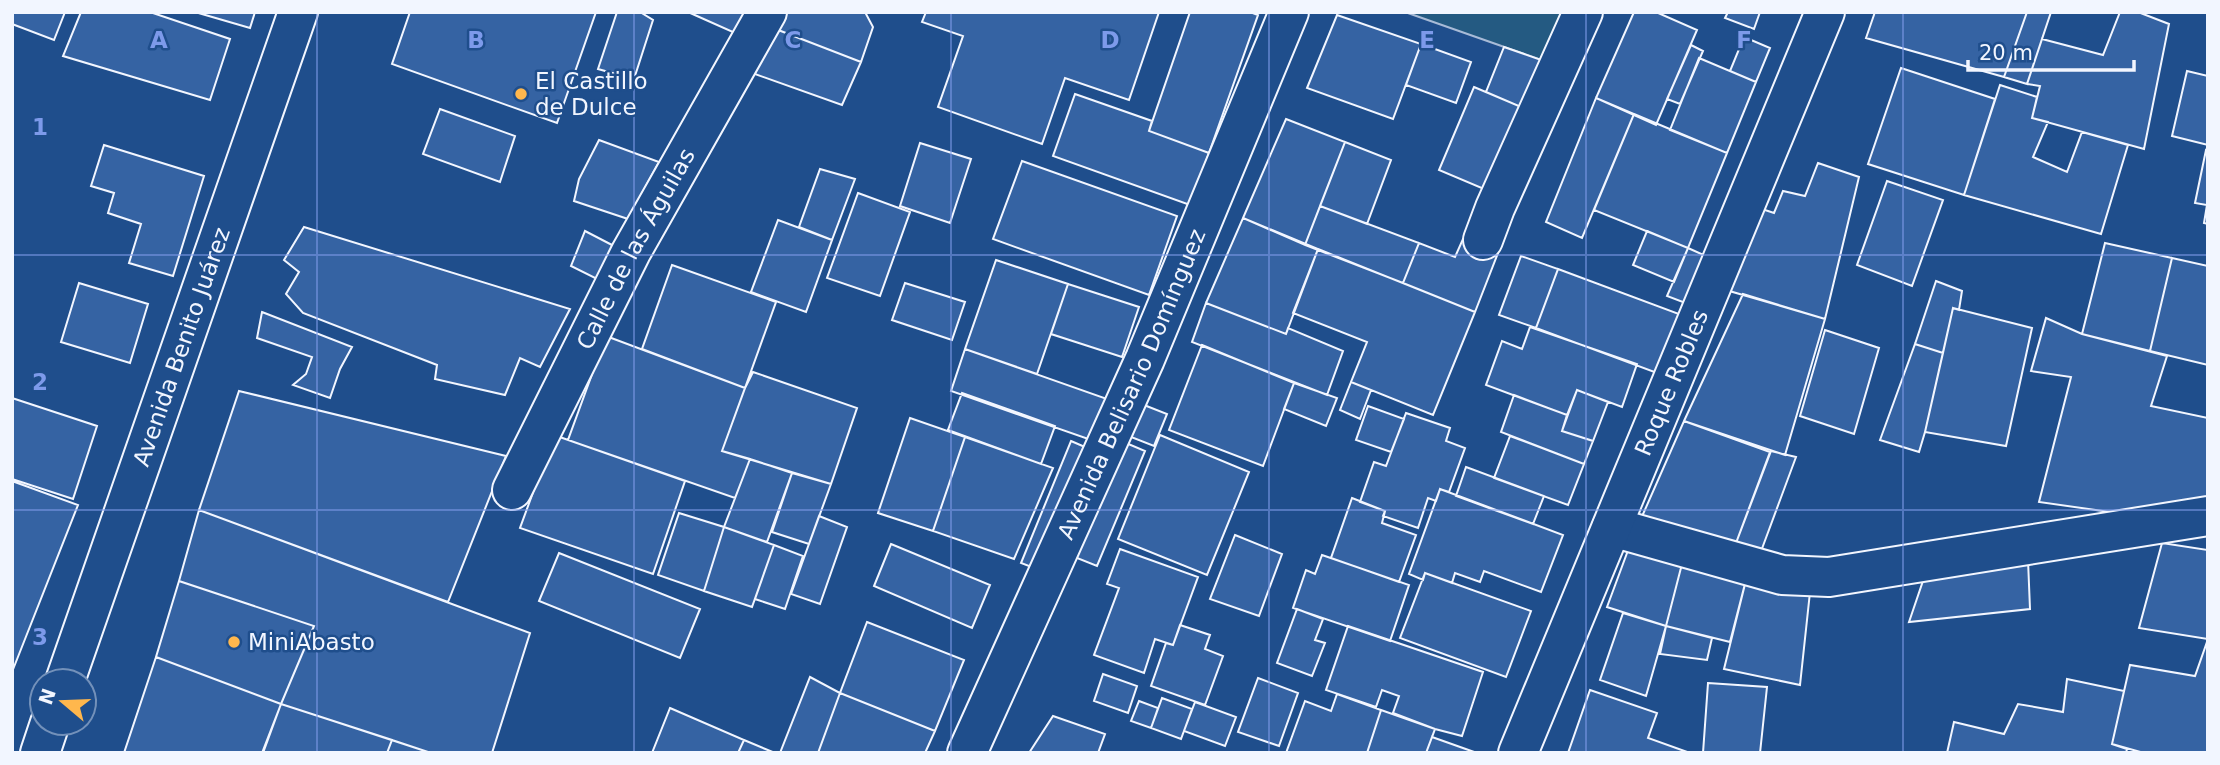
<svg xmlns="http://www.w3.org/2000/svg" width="2220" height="765" font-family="'DejaVu Sans',sans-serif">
  <rect width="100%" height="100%" fill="#1f4e8c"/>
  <path fill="#245a82" stroke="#a8bbd7" stroke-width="2" d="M1405,12h163l-21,50z"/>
  <path fill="#3563a3" stroke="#f2f6ff" stroke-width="2" d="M12,12h53l-11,28 -42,-16z
    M81,12h69l80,27 -20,61 -147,-44z
    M195,12h60l-5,16z
    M410,12h186l-39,111 -165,-59z
    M617,12h23l13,8 -19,59 -36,-10z
    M688,12h58l-11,21z
    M781,12h84l8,15 -12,35 -88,-34z
    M926,12h233l-30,88 -64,-22 -23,66 -104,-37 25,-71 -41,-14z
    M1190,12h60l8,3 -49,138 -60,-22z
    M1634,12h22l41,18 -41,95 -60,-27z
    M1728,12h32l-6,17 -29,-11z
    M1875,12h152l-23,65 -138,-39z
    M2027,12h24l-24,72 -23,-7z
    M2120,12h18l31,12 -25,125 -112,-31 8,-32 -13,-2 15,-45 61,16z
    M1337,15l84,29 -28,75 -86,-31z
    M773,28l88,34 -19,43 -90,-32z
    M1744,37l26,11 -14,34 -26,-11z
    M1421,44l50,18 -15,41 -50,-18z
    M1691,45l12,6 -23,53 -13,-5z
    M1504,47l43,15 -21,47 -40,-17z
    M1699,58l57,24 -29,71 -57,-23z
    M1901,68l94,31 -31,96 -96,-31z
    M2187,71l21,5v69l-36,-9z
    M2000,85l37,12 -5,21 16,4 -15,35 34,15 15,-40 46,13 -27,89 -137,-39z
    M1474,87l52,22 -35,83 -52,-22z
    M1075,94l77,27 -3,10 60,22 -19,52 -137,-49z
    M1596,98l38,16 -52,124 -36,-16z
    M440,109l75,27 -15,46 -77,-28z
    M1634,114l93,39 -39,95 -94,-38z
    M1286,119l59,23 -40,103 -62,-27z
    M599,140l60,22 -31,57 -54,-18 5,-22z
    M1345,142l46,18 -24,64 -47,-18z
    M920,143l51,16 -21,64 -50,-17z
    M104,145l100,31 -31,100 -44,-13 12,-39 -33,-11 6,-20 -23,-7z
    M2206,150l2,1v73l-4,-1 3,-18 -12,-2z
    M1022,161l155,55 -28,79 -156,-56z
    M1818,163l41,14 -34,142 -99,-29 36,-81 12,4 9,-22 22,5z
    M820,169l35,10 -23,61 -33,-13z
    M1887,181l56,19 -31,86 -55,-21z
    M858,193l52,19 -30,84 -53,-18z
    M1320,206l99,37 -16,40 -98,-38z
    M1243,218l75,31 -32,85 -80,-31z
    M778,220l54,20 -26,72 -55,-20z
    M304,227l266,82 -30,58 -20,-9 -15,37 -70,-16 2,-14 -134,-52 -17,-19 13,-22 -15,-12z
    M585,231l29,15 -17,33 -26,-13z
    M1647,231l41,17 -14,34 -41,-17z
    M1463,239l35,14 -23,59 -72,-29 16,-40 36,14z
    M2105,243l67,15 -22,93 -68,-17z
    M1688,248l20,9 -20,47 -21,-8z
    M1318,249l157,63 -42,103 -82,-33 16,-40 -74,-29z
    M1521,256l37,13 -22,59 -37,-13z
    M2172,258l36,8v99l-58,-14z
    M996,260l72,24 -31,90 -72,-25z
    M672,265l104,37 -31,86 -103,-39z
    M1558,269l121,45 -22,59 -121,-45z
    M1936,281l26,10 -3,19 -6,-2 -10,45 -28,-9z
    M79,283l69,21 -18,59 -69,-21z
    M905,283l60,19 -13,38 -60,-20z
    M1068,284l71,23 -17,50 -71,-23z
    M1743,294l82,25 -40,136 -101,-34z
    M1206,303l80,31 2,-6 55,23 -16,44 -135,-53z
    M1953,308l79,20 -26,118 -81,-14z
    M262,312l90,35 -12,22 -10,29 -37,-13 13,-11 6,-17 -55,-19z
    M2046,318l36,16 85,22 -16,50 57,12v80l-91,15 -78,-11 32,-125 -40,-6z
    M1530,327l107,37 -15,43 -45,-17 -10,25 -81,-30 16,-44 20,8z
    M1825,330l54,18 -25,86 -54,-18z
    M606,336l139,52 -23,63 28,8 -15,39 -167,-58z
    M1915,344l28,9 -18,79 -6,20 -39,-12z
    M1202,345l92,38 -31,83 -94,-36z
    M965,349l145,51 -16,41 -143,-50z
    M753,372l104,36 -26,76 -109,-33 23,-63z
    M1351,382l20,8 -11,29 -20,-9z
    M1294,383l43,15 -11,28 -42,-17z
    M1577,390l31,12 -15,39 -31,-10z
    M239,391l267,65 -58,146 -249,-92z
    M962,393l93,33 -14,38 -93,-34z
    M1514,395l53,20 -5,16 31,10 -9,23 -83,-32z
    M12,398l85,28 -24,73 -61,-20z
    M1144,405l23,9 -13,32 -23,-9z
    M1368,406l36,13 -13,33 -35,-12z
    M1406,413l44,15 -4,13 19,7 -16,44 -9,-3 -4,12 -8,-3 -10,30 -35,-12 2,-5 -25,-9 14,-40 12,4z
    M910,418l55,19 -32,94 -55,-18z
    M1684,421l86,31 -37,99 -93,-30z
    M554,435l131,46 -32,93 -133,-46z
    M1160,435l89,37 -42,103 -89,-36z
    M1510,436l74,28 -16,41 -74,-27z
    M965,437l88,31 -39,91 -81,-28z
    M1119,440l26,11 -48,115 -25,-10z
    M1071,441l21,9 -50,121 -21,-8z
    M1771,451l25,6 -36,97 -27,-3z
    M750,459l42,14 -25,69 -43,-15z
    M1466,467l78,29 -11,28 -77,-28z
    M792,473l39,11 -22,60 -37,-12z
    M12,481l66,24 -66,167z
    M1440,489l123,46 -22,57 -57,-21 -4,11 -25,-9 -3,10 -27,-10 -2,7 -14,-6z
    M1352,498l33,13 -3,12 34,12 -17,47 -68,-24z
    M199,510l331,123 -38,120h-61l-150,-49 33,-78 -135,-45z
    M679,513l45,14 -20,64 -46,-16z
    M819,516l28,11 -27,77 -29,-10z
    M724,527l50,18 -22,62 -48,-16z
    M1235,535l47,19 -23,62 -49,-17z
    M2162,543l46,7v203h-64l-32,-9 18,-79 65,11 13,-37 -69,-11z
    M891,544l99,41 -18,43 -98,-42z
    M774,545l29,11 -18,53 -30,-10z
    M1630,545l53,15 -17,66 -59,-19z
    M1120,549l78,28 -25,68 -18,-6 -11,34 -50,-18 25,-67 -12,-4z
    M559,553l141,56 -20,49 -141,-57z
    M1322,555l87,30 -19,56 -97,-33 13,-38 9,4z
    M1683,560l64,16 -17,66 -64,-16z
    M2028,560l2,49 -121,13 15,-44z
    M1425,573l106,38 -25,66 -106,-39z
    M1747,576l63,16 -10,93 -76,-16z
    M179,581l135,45 -33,78 -125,-47z
    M1297,609l26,10 -8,21 10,3 -13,33 -35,-13z
    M1623,613l43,13 -20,70 -46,-16z
    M867,622l97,38 -29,71 -95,-38z
    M1180,625l30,10 -5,14 18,7 -18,49 -54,-19 15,-43 7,2z
    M1348,626l135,46 -21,64 -27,-7 -42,-16 6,-17 -17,-6 -6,17 -50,-17z
    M1666,626l46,12 -5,22 -47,-6z
    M156,657l125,47 -19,49h-138z
    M1103,674l34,12 -9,27 -34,-12z
    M810,677l30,16 -22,60h-38z
    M1258,678l40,15 -19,53 -41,-14z
    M2067,679l57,12 -12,53 15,5 -1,4h-179l7,-31 50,12 14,-30 45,8z
    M1708,683l59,4 -7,66h-57z
    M1590,690l67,23 -9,25 42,15h-122z
    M840,693l95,38 -10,22h-107z
    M1337,694l44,16 -14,43h-81l19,-52 26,10z
    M1162,698l30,11 -11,30 -30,-11z
    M1139,701l19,7 -7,20 -20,-7z
    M1195,702l41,15 -11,29 -41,-15z
    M281,704l111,36 -5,13h-124z
    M670,708l74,32 -6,13h-86z
    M1381,710l54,19 -9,24h-59z
    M1053,716l52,18 -7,19h-69z
    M1432,737l45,16h-51z
    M392,740l39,13h-44z
    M744,740l31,13h-37z"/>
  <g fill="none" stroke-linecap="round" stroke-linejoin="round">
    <defs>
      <g id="minor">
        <path d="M1483,240l12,-32 88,-196"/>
        <path id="s1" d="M512,490l119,-238 136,-240"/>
        <path d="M1612,527l170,48 47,2 379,-61"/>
        <path id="s2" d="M65,681l233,-669"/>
        <path d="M40,753l10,-30"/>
        <path id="s3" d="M967,753l178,-394 144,-347"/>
        <path id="s4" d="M1518,753l307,-741"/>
      </g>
    </defs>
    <use href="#minor" stroke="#f2f6ff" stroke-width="42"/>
    <use href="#minor" stroke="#1f4e8c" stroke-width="38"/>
  </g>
  <path fill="none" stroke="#7d9aea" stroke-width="2" stroke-opacity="0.55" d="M317,12v741M634,12v741M951,12v741M1269,12v741M1586,12v741M1903,12v741M12,255h2196M12,510h2196"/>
  <g fill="#ffb74d" stroke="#1f4e8c" stroke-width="2.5">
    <circle cx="521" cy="94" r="7"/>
    <circle cx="234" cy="642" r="7"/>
  </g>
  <g text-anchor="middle" stroke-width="5" stroke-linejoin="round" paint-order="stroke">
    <g font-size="23" fill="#f2f6ff" stroke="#1f4e8c" text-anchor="start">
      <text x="535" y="89">El Castillo<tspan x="535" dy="26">de Dulce</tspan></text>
      <text x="248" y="650">MiniAbasto</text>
    </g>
    <g font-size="23" fill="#f2f6ff" stroke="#1f4e8c">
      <text dy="8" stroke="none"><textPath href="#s1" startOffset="271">Calle de las Águilas</textPath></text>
      <text dy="8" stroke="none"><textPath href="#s2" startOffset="354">Avenida Benito Juárez</textPath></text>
      <text dy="8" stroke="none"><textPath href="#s4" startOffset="401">Roque Robles</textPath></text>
      <text dy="8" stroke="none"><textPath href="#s3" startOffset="404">Avenida Belisario Domínguez</textPath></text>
    </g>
  </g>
  <g font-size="23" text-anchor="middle" font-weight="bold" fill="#7d9aea" stroke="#1f4e8c" stroke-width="5" stroke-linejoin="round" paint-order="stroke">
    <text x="159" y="48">A</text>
    <text x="476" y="48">B</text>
    <text x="793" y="48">C</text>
    <text x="1110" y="48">D</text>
    <text x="1427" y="48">E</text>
    <text x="1744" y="48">F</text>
    <text x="40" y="135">1</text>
    <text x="40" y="390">2</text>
    <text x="40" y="645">3</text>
  </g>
  <rect width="2220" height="765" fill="none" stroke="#f2f6ff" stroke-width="28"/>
  <g transform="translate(63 702) rotate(289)"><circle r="33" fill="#1f4e8c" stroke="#7391ba" stroke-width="2"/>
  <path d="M0-5L12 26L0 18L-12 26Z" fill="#ffb74d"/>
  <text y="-10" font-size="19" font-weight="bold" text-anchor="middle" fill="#f2f6ff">N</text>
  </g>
  <path d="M1968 60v10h166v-10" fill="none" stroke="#f2f6ff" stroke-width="3.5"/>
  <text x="1979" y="60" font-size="21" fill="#f2f6ff" stroke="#1f4e8c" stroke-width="5" paint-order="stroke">20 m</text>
</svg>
